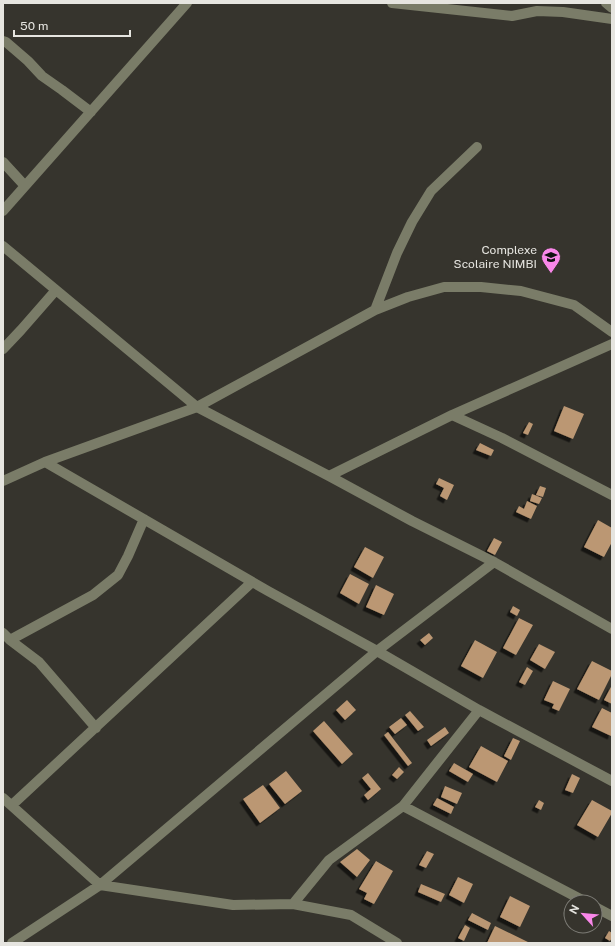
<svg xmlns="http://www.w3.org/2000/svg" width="615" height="946" font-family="'Public Sans',sans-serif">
  <defs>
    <filter id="shadow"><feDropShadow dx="-3.5" dy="3.5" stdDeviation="0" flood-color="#0009"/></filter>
  </defs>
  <rect width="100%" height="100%" fill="#36342d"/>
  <path fill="#bb9773" filter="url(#shadow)" d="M564,406l20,8 -11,25 -19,-8z
    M529,422l4,2 -5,11 -5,-2z
    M480,443l14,7 -3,6 -15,-6z
    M439,478l15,7 -7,15 -7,-4 4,-8 -8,-4z
    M540,486l6,2 -3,9 -7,-2z
    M532,494l10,4 -3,6 -9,-3z
    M527,501l10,5 -6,13 -15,-7 3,-6 5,3z
    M598,520l14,8v14l-8,15 -20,-10z
    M494,538l8,4 -7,13 -8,-4z
    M365,547l19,10 -11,21 -19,-11z
    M350,574l19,10 -10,20 -19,-11z
    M376,585l18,9 -10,21 -18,-8z
    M513,606l7,4 -3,6 -7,-4z
    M519,618l14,7 -17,30 -13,-7z
    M429,633l4,5 -8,7 -5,-5z
    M475,640l22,12 -14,26 -22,-12z
    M539,644l16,8 -10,17 -15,-9z
    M592,661l20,10v3l-13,26 -22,-11z
    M527,667l6,4 -8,14 -6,-3z
    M553,681l17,8 -11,22 -7,-3 2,-4 -10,-4z
    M612,685v19l-8,-4z
    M347,700l9,10 -11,10 -9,-10z
    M602,708l10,5v21l-1,2 -19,-9z
    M410,711l14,16 -6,4 -13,-16z
    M401,718l6,7 -12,9 -6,-7z
    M324,721l29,33 -11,10 -29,-33z
    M445,727l4,6 -18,13 -4,-6z
    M388,732l24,31 -4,3 -24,-31z
    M513,738l7,3 -9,19 -7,-4z
    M481,746l27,15 -11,21 -28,-15z
    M454,763l19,11 -5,8 -19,-11z
    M399,767l5,5 -7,7 -5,-4z
    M286,771l16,20 -17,13 -16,-20z
    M368,773l13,16 -13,11 -4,-5 7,-6 -9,-11z
    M572,774l8,4 -7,15 -8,-3z
    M263,785l17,23 -20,15 -17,-24z
    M445,786l17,7 -5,11 -16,-7z
    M437,798l17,9 -3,7 -18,-9z
    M539,800l5,3 -3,7 -6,-3z
    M592,800l20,11v2l-14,24 -21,-12z
    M357,849l13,11 -13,17 -17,-15z
    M427,851l7,3 -8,14 -7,-3z
    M376,861l17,10 -19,33 -10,-5 3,-6 -8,-4z
    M458,877l15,7 -9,19 -15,-8z
    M421,884l24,10 -4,8 -23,-10z
    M510,896l20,10 -10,21 -20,-10z
    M472,913l19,10 -3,7 -20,-10z
    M465,925l5,3 -6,13 -6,-3z
    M495,926l35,17h-43z
    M609,931l3,2v5l-2,3 -5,-3z"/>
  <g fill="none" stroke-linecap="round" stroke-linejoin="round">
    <path stroke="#7a7c68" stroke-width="10" d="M392,3l120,13 25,-5 26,1 49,7
      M606,3l6,5
      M3,41l3,1 22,19 14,15 20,14 29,22
      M3,162l22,24
      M3,211l184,-208
      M3,246l194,161 132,69 83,45 82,41 118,67
      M375,310l22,-57 15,-31 19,-31 46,-44
      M3,349l18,-19 35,-40
      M452,415l50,23 110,57
      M45,462l223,129 109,60 102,59 133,71
      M329,476l123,-61 160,-71
      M3,481l42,-19 152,-55 178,-97 33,-13 36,-10h37l40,4 53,14 38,27
      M3,633l7,7 29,22 57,66
      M10,640l83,-45 25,-20 10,-19 16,-37
      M3,798l97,87 133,20 60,-1 58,11 46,28
      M12,805l240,-223
      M403,806l183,96
      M293,904l36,-44 74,-54 76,-96
      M595,907l17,9
      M12,943l88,-58 277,-234 117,-89"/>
  </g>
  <defs>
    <symbol id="school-pin" viewBox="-11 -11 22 30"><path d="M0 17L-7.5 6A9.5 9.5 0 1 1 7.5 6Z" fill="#f987e9" stroke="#36342d"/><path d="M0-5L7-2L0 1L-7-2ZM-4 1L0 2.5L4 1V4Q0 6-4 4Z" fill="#111"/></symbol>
  </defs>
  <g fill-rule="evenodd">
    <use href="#school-pin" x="540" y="246" width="22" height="30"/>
  </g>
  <g text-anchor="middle" stroke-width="4" stroke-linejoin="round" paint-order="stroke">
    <g font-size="12" fill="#e6e5e0" stroke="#36342d" text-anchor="end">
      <text x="537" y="254">Complexe<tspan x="537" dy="14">Scolaire NIMBI</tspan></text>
    </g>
  </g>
  <rect width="615" height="946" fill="none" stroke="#e6e5e0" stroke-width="8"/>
  <g transform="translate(583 914) rotate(297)"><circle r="19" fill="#36342d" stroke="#7c7b75"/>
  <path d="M0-3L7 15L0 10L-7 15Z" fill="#f987e9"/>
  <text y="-6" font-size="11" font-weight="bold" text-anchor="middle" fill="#e6e5e0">N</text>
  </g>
  <path d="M14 30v6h116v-6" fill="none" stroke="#e6e5e0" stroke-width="2"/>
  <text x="20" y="30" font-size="12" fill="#e6e5e0" stroke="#36342d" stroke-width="3" paint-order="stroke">50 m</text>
</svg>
